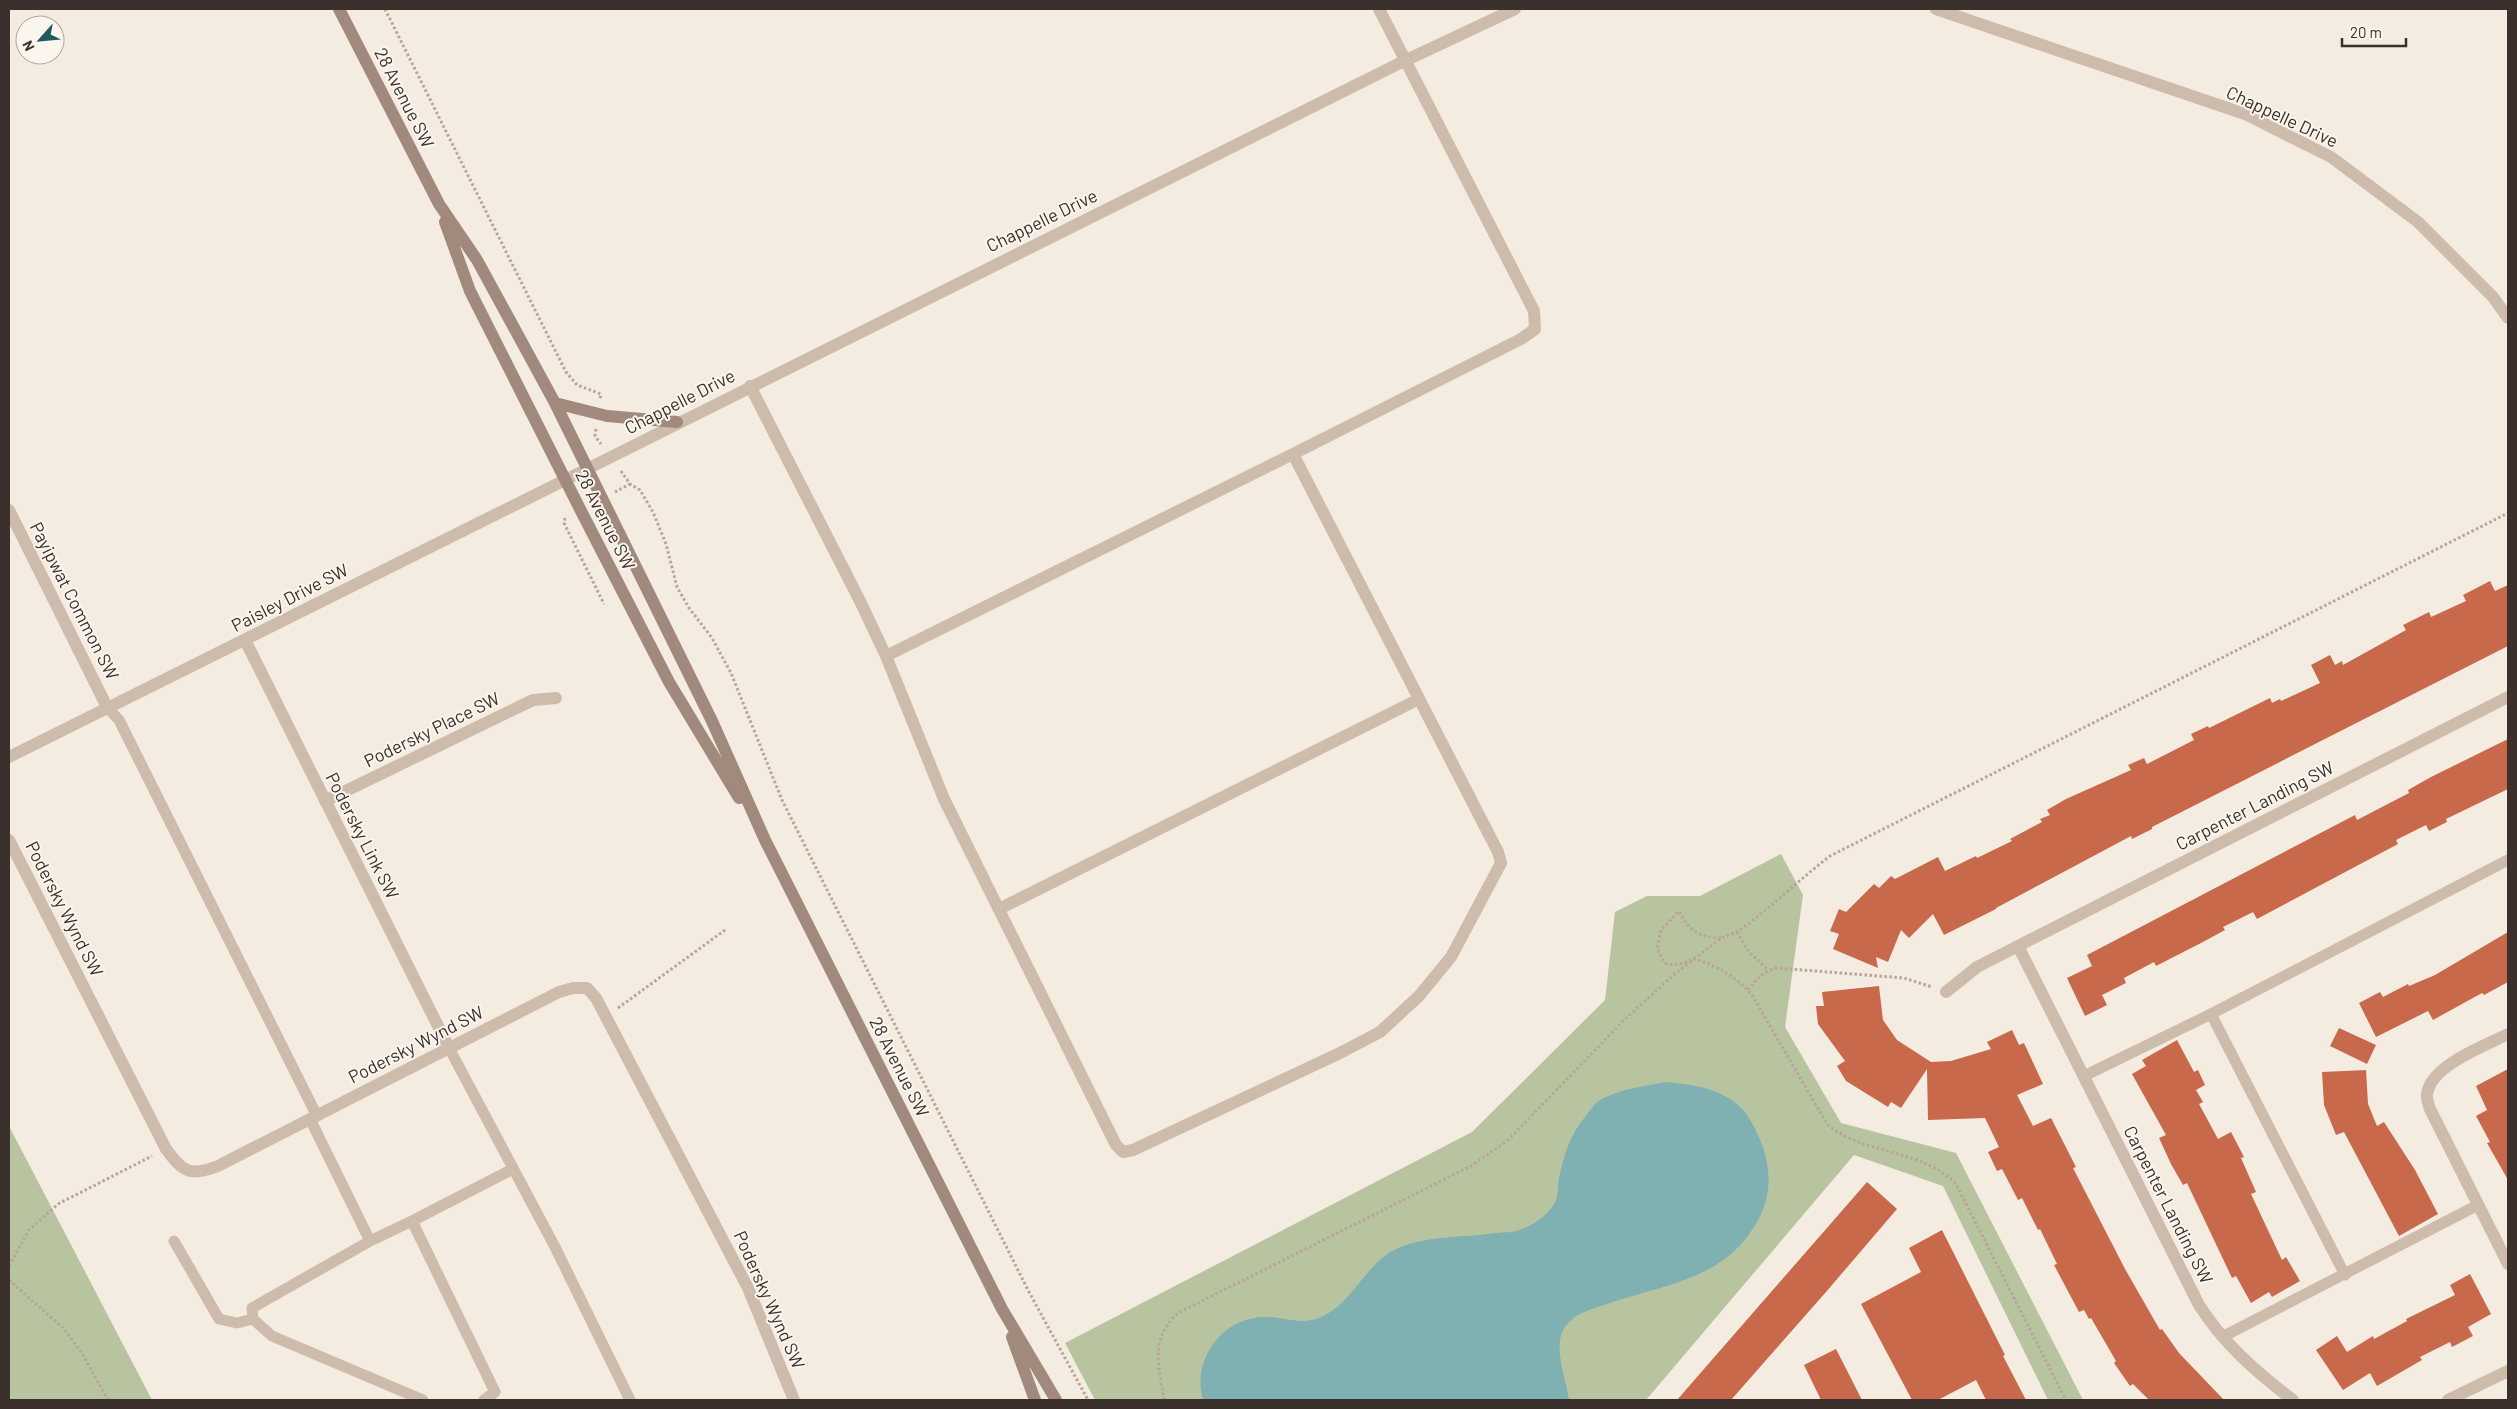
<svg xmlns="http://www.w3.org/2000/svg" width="2517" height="1409" font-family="Barlow,sans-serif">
  <rect width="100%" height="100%" fill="#f4ebe1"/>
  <path fill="#b8c4a0" d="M1781,854l22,41 -18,132 56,96 115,30 127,247h-35l-105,-214 -89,-31 -208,245h-551l-30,-57 407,-211 133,-132 10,-88 32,-16h53z
    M9,1126l143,274h-143z"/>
  <path fill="#7fb0b2" d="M1665,1082c31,3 66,7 84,36 18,30 27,63 12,96 -32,67 -95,69 -157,91 -15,5 -29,8 -39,22 -13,18 1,52 4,73h-366c-12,-40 20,-84 63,-83 20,0 34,9 55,0 32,-14 44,-53 75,-68 31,-14 67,-11 100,-16 8,-1 19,0 26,-4 12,-4 29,-16 34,-29 2,-6 2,-15 3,-22 5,-24 11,-43 26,-61 4,-5 8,-11 12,-15 20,-13 45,-15 68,-20z"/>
  <path fill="#c8694b" d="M2490,581l5,10 13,-6v61l-356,181v2l-20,10 -1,-3 -135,72v1l-52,26 -11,-21 -24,24 -8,-8 -13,32 -12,-5 2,11 -45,-19 6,-15 -9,-3 9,-22 7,3 28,-28 5,4 12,-12 4,3 43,-22 7,14 31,-15 1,2 35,-17 -2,-2 32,-17 -2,-3 10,-4 -3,-5 19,-11 65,-29 -3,-5 16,-7 3,6 47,-24 -3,-6 17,-8 1,2 61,-30 2,5 8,-4 1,2 39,-18 -9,-18 19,-10 5,10 7,-4 1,4 63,-35 -3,-5 26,-13 2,5 35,-16 -3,-6z
    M2508,739v50l-62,30 1,3 -18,9 -3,-6 -30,15 2,4 -141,75 -4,-7 -30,15 2,3 -24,13 -45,23 -2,-4 -30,16 2,5 -24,12 5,10 -22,11 -18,-38 25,-12 -5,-11 245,-128 23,-12 2,5 52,-27 -1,-3 23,-13z
    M2508,932v50l-24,13 -2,-2 -49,27 -5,-9 -52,26 -17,-34 21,-11 3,5 25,-13 1,2 26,-11z
    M1879,986l4,34 14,20 34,22 20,-1 40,-12 -4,-7 25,-12 7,15 5,-2 19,41 -26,11 16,31 18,-8 25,49 -3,1 52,101 35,61 2,-1 17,24 45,47h-75l-16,-16 -3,2 -16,-23 2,-2 -25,-43 -2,1 -5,-9 -5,2 -25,-47 3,-1 -17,-35 -2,1 -16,-32 -4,2 -16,-31 -5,2 -9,-19 11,-5 -14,-29 -57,2 -1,-51 -26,39 -10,-6 -3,5 -42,-26 -9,-15 8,-5 -27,-37 -2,-18h8l-2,-14z
    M2339,1028l37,17 -9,19 -37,-18z
    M2177,1040l17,32 4,-2 7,15 -9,5 7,12 -4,2 19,35 13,-7 13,25 -3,1 15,34 -5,2 31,66 4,-3 14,24 -28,16 -3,-5 -18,11 -15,-27 -4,2 -45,-95 -4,2 -12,-21 -12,-26 7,-3 -34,-61 14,-8 -4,-6z
    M2508,1069v111l-21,-37 3,-1 -14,-26 11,-6 -11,-24z
    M2366,1070l2,34 9,22 7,-4 31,48 23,44 -39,22 -55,-104 -8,3 -12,-30 -2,-33z
    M1867,1182l30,27 -71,83 -95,108h-54z
    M1942,1230l63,125 -2,1 23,44h-40l-10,-20 -38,20h-26l-51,-96 60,-32 -12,-24z
    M2470,1274l21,40 -23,13 5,9 -21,11 -2,-5 -30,15 2,3 -45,26 -7,-13 -27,17 -27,-40 21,-14 10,16 26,-16 1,3 33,-18 -1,-2 49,-24 -5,-10z
    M1836,1349l26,51h-41l-17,-35z"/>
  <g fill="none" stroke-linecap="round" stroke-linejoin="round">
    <path stroke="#b9a596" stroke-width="3" stroke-dasharray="2.5 2.5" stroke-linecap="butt" d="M385,9l181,363 11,13 24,9 -1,5
      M596,429l-1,7 6,8
      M621,471l9,13 10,6 13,22 13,32 11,43 12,21 23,30 19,35 51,127 247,492 59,108
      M615,492l15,-8
      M565,518l-1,5 40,81
      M1737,932l11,19 20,19
      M1721,938c-22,-1 -32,-7 -42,-27l-18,19 -4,19 8,14c22,7 38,-12 54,-23 7,-5 15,-6 21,-10 31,-23 59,-50 90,-74l678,-343
      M1748,990c9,-11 15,-19 29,-22l127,10 28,9
      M618,1008l107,-78
      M9,1266l20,-36 29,-26 94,-48
      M9,1280l54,48 19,25 26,47
      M1164,1400c-5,-35 -15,-60 14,-87l293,-147 36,-25 119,-123 51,-46 18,-13c23,7 41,18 57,36l75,129c37,32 92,23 129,60l110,216"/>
    <path stroke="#cdbbac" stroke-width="11" d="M107,707l12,13 198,396
      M2211,1014l134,261
      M449,1048l106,199 75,153
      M2084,1076l127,-62 297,-154
      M310,1119l60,122
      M412,1221l101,-52
      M174,1241l45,78 18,4 16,-4
      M2222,1337l256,-132
      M423,1400l-151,-64 -19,-17 -1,-11 118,-67 42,-20 83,171 -11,8"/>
    <path stroke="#cdbbac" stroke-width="12" d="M750,386l110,215 26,55 58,143 172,346 7,7 10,-2 207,-97 40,-21 39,-36 32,-39 50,-94 -3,-11 -205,-398 -407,202
      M1293,454l228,-115 14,-10 -1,-18 -155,-302
      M9,510l98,197
      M245,640l204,408
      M9,757l578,-288
      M325,801l208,-101 23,-2
      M9,840l157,309c17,23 24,28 52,17l341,-174 14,-4h14l9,10 152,290 46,112
      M999,909l420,-210
      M1946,992l31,-25 41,-21
      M2508,1034c-23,12 -77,31 -81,60 -1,4 2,11 3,15l78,155
      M2293,1400c-37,-28 -69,-56 -94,-95l-181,-359 490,-249
      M2448,1400l60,-29"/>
    <path stroke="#cdbbac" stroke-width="12" d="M1936,9l309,105 86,43 87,65 75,75 15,21
      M587,469l811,-405 117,-55"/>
    <path stroke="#a18a7d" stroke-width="12" d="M339,9l100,195 38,56 78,143 157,318 53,119 237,469 54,91
      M445,222l25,69 110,218 89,173 70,116
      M555,403l52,13 70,6
      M1012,1337l23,63"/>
  </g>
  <g text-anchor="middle" stroke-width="4" stroke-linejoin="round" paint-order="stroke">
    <g font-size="18" fill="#3b302b" stroke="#fbf5ee">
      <text transform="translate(404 98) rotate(63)" y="6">28 Avenue SW</text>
      <text transform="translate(2282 117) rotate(25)" y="6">Chappelle Drive</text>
      <text transform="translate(1042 221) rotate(-26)" y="6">Chappelle Drive</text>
      <text transform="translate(680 402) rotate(-27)" y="6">Chappelle Drive</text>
      <text transform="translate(605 520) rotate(63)" y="6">28 Avenue SW</text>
      <text transform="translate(290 598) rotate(-27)" y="6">Paisley Drive SW</text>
      <text transform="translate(74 601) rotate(63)" y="6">Payipwat Common SW</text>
      <text transform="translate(432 730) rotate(-26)" y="6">Podersky Place SW</text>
      <text transform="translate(2255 806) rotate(-27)" y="6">Carpenter Landing SW</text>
      <text transform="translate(362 836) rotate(63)" y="6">Podersky Link SW</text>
      <text transform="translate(64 909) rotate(63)" y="6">Podersky Wynd SW</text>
      <text transform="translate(416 1045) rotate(-27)" y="6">Podersky Wynd SW</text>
      <text transform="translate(899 1067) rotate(63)" y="6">28 Avenue SW</text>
      <text transform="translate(2168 1205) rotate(63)" y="6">Carpenter Landing SW</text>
      <text transform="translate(769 1300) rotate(66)" y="6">Podersky Wynd SW</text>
    </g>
  </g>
  <rect width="2517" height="1409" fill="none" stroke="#3b302b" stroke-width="20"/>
  <g transform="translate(40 40) rotate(243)"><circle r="24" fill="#fbf5ee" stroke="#aea6a0"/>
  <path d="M0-4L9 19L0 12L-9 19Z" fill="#1f5a5e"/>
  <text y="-8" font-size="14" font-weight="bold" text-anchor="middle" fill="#3b302b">N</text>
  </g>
  <path d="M2342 38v8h64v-8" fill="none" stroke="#3b302b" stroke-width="2.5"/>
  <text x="2350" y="38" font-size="15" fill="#3b302b" stroke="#fbf5ee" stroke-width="4" paint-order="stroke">20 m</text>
</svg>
